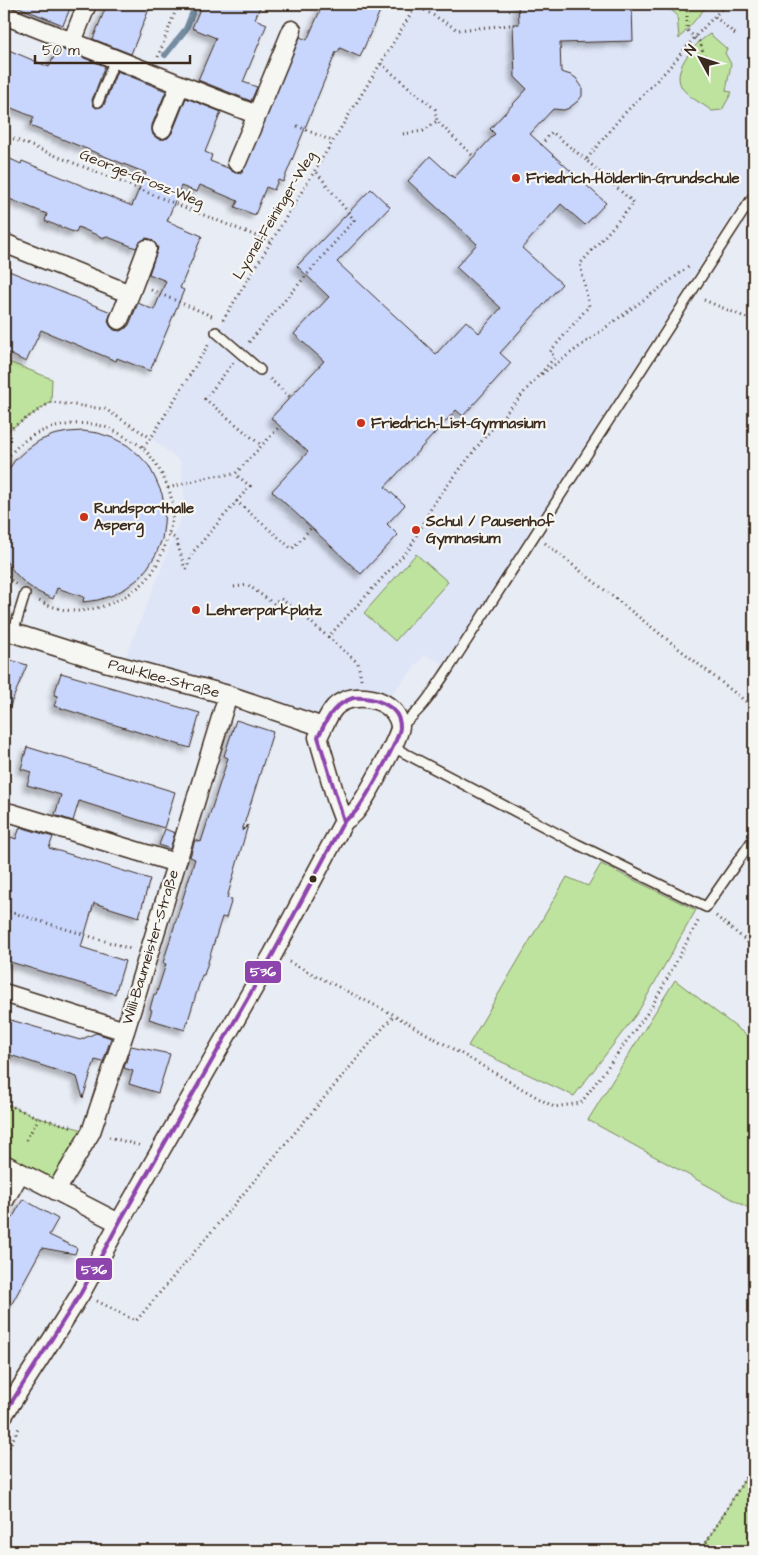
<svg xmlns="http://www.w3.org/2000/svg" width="758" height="1555" font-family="'Architects Daughter',sans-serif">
  <defs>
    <filter id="shadow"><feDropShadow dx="-4.5" dy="4.5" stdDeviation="2.5" flood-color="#0004"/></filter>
  </defs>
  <rect width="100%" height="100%" fill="#e8ecf5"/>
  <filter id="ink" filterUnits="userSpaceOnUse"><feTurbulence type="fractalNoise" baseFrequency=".02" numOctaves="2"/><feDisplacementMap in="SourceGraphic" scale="10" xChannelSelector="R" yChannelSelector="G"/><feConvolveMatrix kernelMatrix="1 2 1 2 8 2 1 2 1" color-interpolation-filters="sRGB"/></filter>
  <g filter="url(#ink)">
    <path fill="#dee5f7" d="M417,4h337v177l-309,483 -20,-9 -42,49 -48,4 -20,10 -191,-57 34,-84 27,-71 -4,-44 -30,-24z"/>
    <path fill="#bde39e" stroke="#7c865e" d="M664,4h43v2l-28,33 -2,-24z
      M710,34l17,15 -2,4 6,11 -5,27 6,1 -10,18 -10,1c-10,-8 -24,-13 -31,-25 -9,-18 15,-44 29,-52z
      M4,360l48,19 -1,23 -47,31z
      M416,554l32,28 -53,59 -31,-28z
      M601,864l95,46 -58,102 -64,84 -106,-50 99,-169 21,9z
      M675,980l79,61v170l-166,-91z
      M4,1103l35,15 52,14 -35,59 -52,-27z
      M754,1464v87h-53z"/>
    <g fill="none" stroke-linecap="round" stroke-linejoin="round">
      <path stroke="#748ca1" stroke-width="6" d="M165,55l21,-26 10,-25"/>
    </g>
    <path fill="#c8d6fd" stroke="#3b2a1e" filter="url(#shadow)" d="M11,4h61l-9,21z
      M107,4h44l-20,50 -38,-15z
      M202,4h59l-6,15 12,5 -24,58 14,5 -6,14 -53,-21 18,-42 -24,-10z
      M323,4h60l-23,53 -20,-9 -2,4h-2l-53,130 -5,-2 -4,10 -8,-3 -11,28 -20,-8 3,-6 -38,-16 -3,7 -16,-6 -14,35 35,15 -22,52 4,2 -34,81 -33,-13 -1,3 -75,-31 -15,32 -22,-11v-82l107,43 -3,9 2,5 4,4 6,1 5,-2 4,-4 9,-22 16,7 12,-29 -17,-7 9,-26 -3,-5 -4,-4 -5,-1 -5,3 -5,7 -31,-12 -1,2 -26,-11 -2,6 -31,-12 2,-7 -40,-16 3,-7 -6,-2v-33l17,8 1,-3 110,45 14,-33 -116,-47 4,-9 -30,-12v-57l45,19 9,-19 47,18 -13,34 1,5 3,3 5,-1 3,-2 13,-34 49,20 -14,34v6l1,4 5,4h6l4,-1 4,-5 14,-35 35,14 -16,40 7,3 -2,6 18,7 5,4 9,1 58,-136 7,3z
      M518,4h57v3l57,-1 1,35 -73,2 1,29 10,3 5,3 6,9v9l-4,5 -9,7 -5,2 -11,-1 -23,25 76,69 -21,22 -24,-21 -39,44 40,36 -62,69 11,10 -48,53 -7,-6 -71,77 20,18 -18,19 11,11 -37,39 -89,-83 36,-39 -37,-34 53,-57 -30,-27 35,-37 -32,-31 74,-77 19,18 -53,55 99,92 30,-33 13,12 22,-25 -45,-41 21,-23 -69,-63 22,-25 24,22 41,-44 -5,-5 37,-40 -12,-12 -2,-53h6z
      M83,431l15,2 15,5 14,7 12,10 10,11 7,14 6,14 3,15 -1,15 -2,15 -6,15 -8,13 -10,12 -12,9 -13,7 -15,5 -15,2 1,-5 -27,-9 -4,11 -15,-7 -12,-8 -11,-11 -9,-12 -2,-5v-79l11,-17 11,-10 13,-9 14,-6 15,-3z
      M4,658l23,7 -23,55z
      M61,673l139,40 -10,35 -136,-42 4,-10 -4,-1z
      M236,720l37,12 -31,99 6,-6 -21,73 5,1 -6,19 -4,-1 -18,58h-2l-17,55 -36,-11 3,-9 -2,-1 4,-15 2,1 10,-31 -3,-1 32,-104 -5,-2 5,-17 6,2 27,-84 -4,-2z
      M27,747l148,45 -11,36 -85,-27 -6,20 -18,-6 6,-20 -34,-10 4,-13 -10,-3z
      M20,827l33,10 -4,11 101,31 -11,38 -45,-14 -13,44 44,14 -10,33 -111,-34v-123l6,2 1,-2 5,2z
      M165,829l10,4 -5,16 -11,-4z
      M4,1018l76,22 16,-7 15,5 -8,24 -8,-2 -12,38 -6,-21 -73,-24z
      M131,1046l39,8 -12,39 -29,-9 4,-13 -9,-3z
      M23,1199l35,20 -9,16 28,13 -2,6 -33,-6 -38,70v-85z"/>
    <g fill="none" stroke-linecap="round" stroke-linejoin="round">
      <defs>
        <path id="lane" d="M98,102l17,-43
          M216,332l44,38
          M13,633l12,-39
          M400,726c22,-15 34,-36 49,-58l305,-473
          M393,747l184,97 129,63 48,-69"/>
        <path id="street" d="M4,15l253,100 -20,47
          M72,42l15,-38
          M257,115l35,-85
          M162,129l18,-44
          M4,243l126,51 17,-45
          M119,320l11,-26
          M4,630l101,32 123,33 95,32
          M11,813l165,50
          M4,993l121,38
          M4,1164l115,59
          M56,1191l35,-59 34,-101 103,-336
          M4,1201l16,-28
          M4,1414l52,-81 25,-40 38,-70 154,-269 71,-133c4,-3 9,-6 12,-10 8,-10 45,-75 44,-85 -4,-28 -46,-37 -65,-19 -7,7 -12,21 -17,30l19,65 7,19"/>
      </defs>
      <use href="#lane" stroke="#3b2a1e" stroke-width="12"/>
      <use href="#street" stroke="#3b2a1e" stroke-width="21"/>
      <path stroke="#3b2a1e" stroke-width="3" stroke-dasharray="1 4" stroke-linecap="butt" d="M416,5l42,25 61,-6
        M687,6v24l13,12 11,35
        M715,17l20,17
        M158,57l20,-53
        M381,64l54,45 2,12 37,36
        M297,126l35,15
        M403,134l20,-3 14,-10
        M4,135l267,107
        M541,145l11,-13 34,28
        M151,290l63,27
        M704,300l50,21
        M223,320l194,-316
        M249,342l105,-122 -39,-50
        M233,363l-28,36 56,46
        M542,374l148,-108
        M270,379l20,18
        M4,433l47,-31 54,7 46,29
        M4,445l7,6
        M143,447l8,-9 57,-93
        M4,463c17,-26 40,-36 70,-39 21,-2 36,3 53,14 5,3 12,6 16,10 14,13 31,45 30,64 -1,12 -5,25 -9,36 -4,10 -9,22 -16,30 -17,19 -46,32 -71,33 -13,0 -28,-5 -40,-11
        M168,488l45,-12 22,-2 45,-48
        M236,501l56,48 19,-21
        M169,534l7,5 9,30
        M545,543l209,165
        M186,569l7,-17 57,-66 -15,-12
        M4,573l12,12
        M234,587l14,-2 26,19 7,-5 16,11 31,27 82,-89 24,-45 50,-65 71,-81 -5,-5 39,-46 -9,-42 54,-61 -48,-43 35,-43 46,-47 28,-33 31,-33
        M328,637l30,26 3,16
        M4,910l127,39
        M716,916l38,31
        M289,962l105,53 160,92 27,-4 70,-95 49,-90
        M4,1103l35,15 35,9
        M109,1137l32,9
        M26,1140l13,-22
        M97,1301l39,20 258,-306
        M4,1456l16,-30
        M701,1551l53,-87"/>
      <use href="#lane" stroke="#f6f6f2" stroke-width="9"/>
      <use href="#street" stroke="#f6f6f2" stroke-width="18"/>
      <defs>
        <path id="bus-1" d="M353,698c17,-1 47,5 47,29 0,12 -35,73 -44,84 -3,4 -8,7 -12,10l-26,-84c10,-19 13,-31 35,-39z
          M4,1414l77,-121 38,-70 154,-269 71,-133"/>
      </defs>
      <use href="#bus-1" stroke="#f6f6f2" stroke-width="8"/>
      <use href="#bus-1" stroke="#8e44ad" stroke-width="4"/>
    </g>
  </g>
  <g fill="#c8321e" stroke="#f6f6f2" stroke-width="2">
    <circle cx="516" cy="178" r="5"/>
    <circle cx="361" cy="423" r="5"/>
    <circle cx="84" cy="517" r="5"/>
    <circle cx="416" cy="530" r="5"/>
    <circle cx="196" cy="610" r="5"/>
  </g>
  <circle fill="#3b2a1e" stroke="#f6f6f2" stroke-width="2" cx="313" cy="879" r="4.5"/>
  <g text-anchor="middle" stroke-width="4.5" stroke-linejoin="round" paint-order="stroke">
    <g font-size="15" fill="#3b2a1e" stroke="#f6f6f2">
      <text transform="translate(142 178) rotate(22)" y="5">George-Grosz-Weg</text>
      <text transform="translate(274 215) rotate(-59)" y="5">Lyonel-Feininger-Weg</text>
      <text transform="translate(164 678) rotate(15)" y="5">Paul-Klee-Straße</text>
      <text transform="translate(150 947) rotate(-73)" y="5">Willi-Baumeister-Straße</text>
    </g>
    <g font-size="15" font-weight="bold" fill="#3b2a1e" stroke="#f6f6f2" text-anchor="start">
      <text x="526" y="183">Friedrich-Hölderlin-Grundschule</text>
      <text x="371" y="428">Friedrich-List-Gymnasium</text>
      <text x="94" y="513">Rundsporthalle<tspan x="94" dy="17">Asperg</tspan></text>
      <text x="426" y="526">Schul / Pausenhof<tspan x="426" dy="17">Gymnasium</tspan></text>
      <text x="206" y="615">Lehrerparkplatz</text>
    </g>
  </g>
  <g stroke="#f6f6f2" stroke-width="2">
    <rect x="244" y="960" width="38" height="24" rx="5" fill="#8e44ad"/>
    <rect x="75" y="1257" width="38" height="24" rx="5" fill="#8e44ad"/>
  </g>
  <g font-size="14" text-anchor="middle" font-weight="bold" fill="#fff">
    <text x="263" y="976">536</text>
    <text x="94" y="1274">536</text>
  </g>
  <rect width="758" height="1555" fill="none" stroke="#f6f6f2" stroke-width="20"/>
  <rect x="10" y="10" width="738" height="1535" fill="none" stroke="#3b2a1e" stroke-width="2" filter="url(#ink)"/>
  <g transform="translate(700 58) rotate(310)" stroke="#f6f6f2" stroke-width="4" paint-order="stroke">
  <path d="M0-4L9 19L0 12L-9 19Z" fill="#3b2a1e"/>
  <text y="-8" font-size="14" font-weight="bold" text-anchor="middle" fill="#3b2a1e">N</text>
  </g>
  <path d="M35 55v8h155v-8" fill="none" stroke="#3b2a1e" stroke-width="2.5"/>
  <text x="42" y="55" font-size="15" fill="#3b2a1e" stroke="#f6f6f2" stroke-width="4" paint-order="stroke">50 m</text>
</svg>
